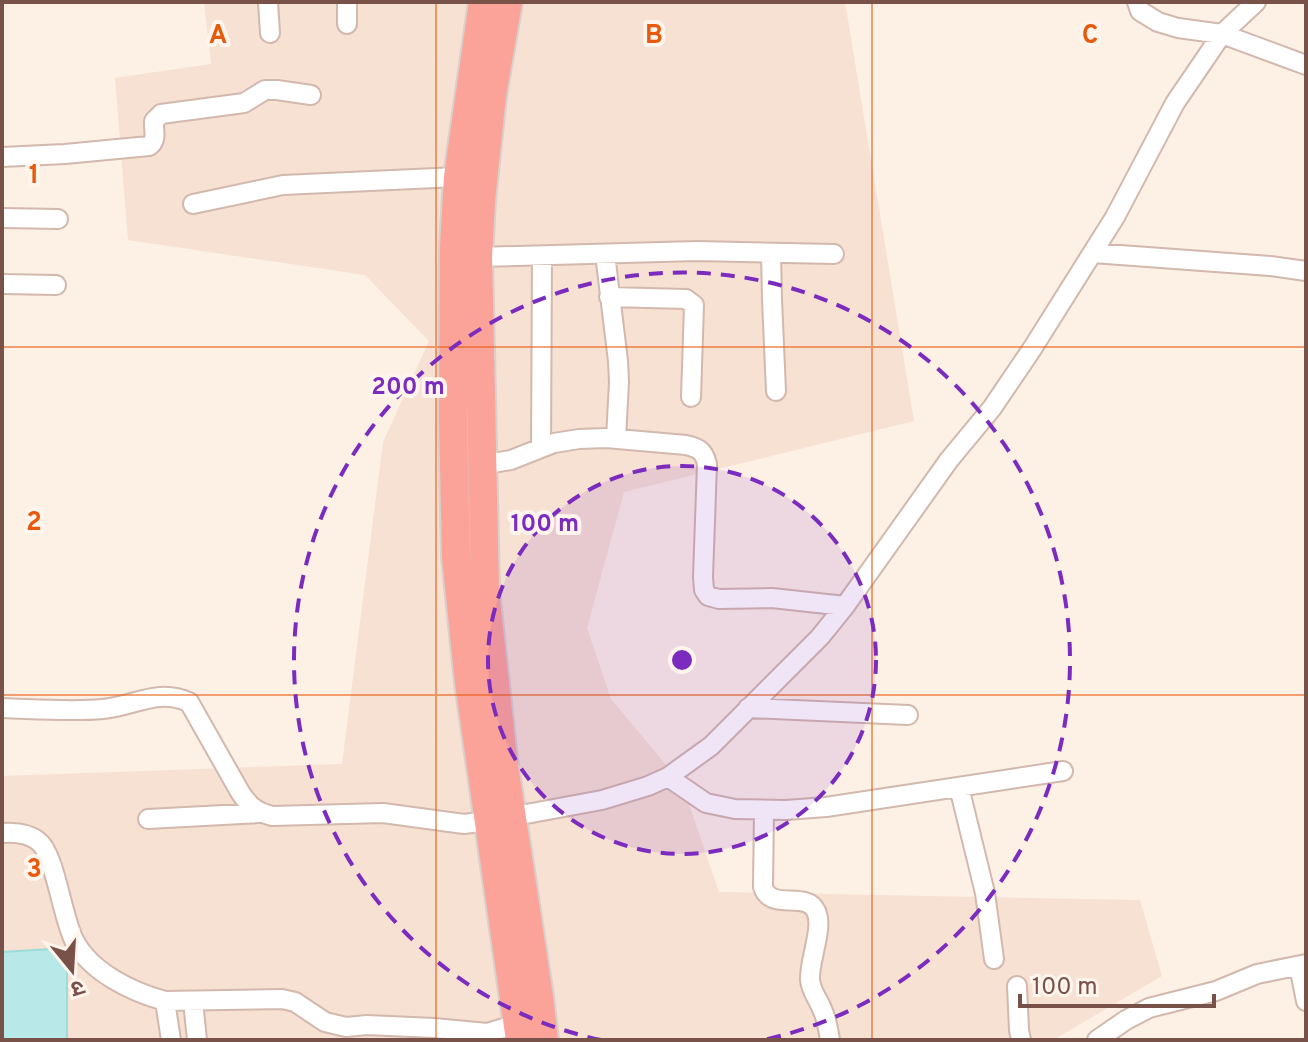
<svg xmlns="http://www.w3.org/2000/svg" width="1308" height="1042" font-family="Overpass,'Noto Sans Devanagari',sans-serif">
  <rect width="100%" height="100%" fill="#fdf0e5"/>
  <path fill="#f6e1d3" d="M204,2h641l69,419 -290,71 -37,136 24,71 71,85 37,108 421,8 22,76 -109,64h-1051v-264l340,-12 41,-322 46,-101 -64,-66 -237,-35 -13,-162 96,-14z"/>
  <path fill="#b8e8e8" stroke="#9edbdb" stroke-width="2" d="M67,948v92h-65v-88z"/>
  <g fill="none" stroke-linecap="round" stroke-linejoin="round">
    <defs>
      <path id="minor" d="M268,2l2,31
        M1137,2l3,9 18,11 20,6 44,6 84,31
        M347,24v-22
        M2,157l63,-3 84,-8c9,-6 4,-16 5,-25l7,-7 83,-11 21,-13h12l34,5
        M193,204l90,-19 175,-8
        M2,218l56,1
        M771,253l1,46 4,92
        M1093,253l177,13 36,5
        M605,254l13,107 1,21 -3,56
        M478,257l219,-6 137,3
        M2,284l54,1
        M609,297l77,2 8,6 -3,92
        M541,448l1,-192
        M481,465l30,-5 43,-17 25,-4 27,-1 80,7c13,3 18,6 21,19l-4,113 1,13 4,6 11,3 53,-1 73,8
        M2,708c33,1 68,4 101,1 32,-3 54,-21 86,-7l51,90c9,14 16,20 32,24l111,-3 81,11 24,-3
        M748,708l160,7
        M668,777l38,26 29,6 51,1 40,-3 237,-36
        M959,787l26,106 9,66
        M764,810l-1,77c8,25 43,3 53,24 8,17 -7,49 -6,69 1,11 8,19 12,29 5,10 6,20 8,31
        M510,817l92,-17 46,-14 20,-9 43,-31 109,-109 25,-31 104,-146 43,-52 40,-59 83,-132 60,-114 47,-69 34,-32
        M148,819l111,-6
        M2,833c12,-1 26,0 36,8 17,12 24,76 36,99 16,32 58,52 91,61l117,-2 13,3 30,20 21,5 21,-2 67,3 53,5 30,-9
        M1299,966l7,35
        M1017,986l2,44 2,10
        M165,1001l6,39
        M193,1001l4,39
        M1097,1040l29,-20 23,-12 67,-17 41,-17 49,-10"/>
      <path id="highway" d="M483,2l-25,175 -4,70 -1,171 3,139 13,125 51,358
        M508,2l-16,93 -11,105 -3,57 7,334 18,168 36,238 5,43"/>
    </defs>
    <use href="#minor" stroke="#d2b8ad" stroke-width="22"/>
    <use href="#highway" stroke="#d9cfcc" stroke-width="32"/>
    <use href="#minor" stroke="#fff" stroke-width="18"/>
    <use href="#highway" stroke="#fba399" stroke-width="28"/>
  </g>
  <path fill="none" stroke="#e8590c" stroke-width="2" stroke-opacity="0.55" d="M436,2v1038M872,2v1038M2,347h1304M2,695h1304"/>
  <circle cx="682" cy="660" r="194" fill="#7b2cbf" fill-opacity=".12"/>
  <g fill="none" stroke="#7b2cbf" stroke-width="4" stroke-dasharray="14 10">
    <circle cx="682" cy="660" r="194"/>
    <path d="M601 1040A388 388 0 1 1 763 1040"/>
  </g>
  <g font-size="26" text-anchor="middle" font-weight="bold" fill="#e8590c" stroke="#fff5ed" stroke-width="8" stroke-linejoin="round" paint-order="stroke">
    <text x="218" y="43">A</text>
    <text x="654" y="43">B</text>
    <text x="1090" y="43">C</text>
    <text x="34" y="183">1</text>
    <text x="34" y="530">2</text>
    <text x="34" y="877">3</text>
  </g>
  <circle cx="682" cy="660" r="12" fill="#7b2cbf" stroke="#fff5ed" stroke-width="4"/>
  <g font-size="24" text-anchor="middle" font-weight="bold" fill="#7b2cbf" stroke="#fff5ed" stroke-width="8" stroke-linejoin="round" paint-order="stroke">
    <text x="408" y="394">200 m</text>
    <text x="545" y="531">100 m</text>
  </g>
  <rect width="1308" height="1042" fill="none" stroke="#785248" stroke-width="8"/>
  <g transform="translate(72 970) rotate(162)" stroke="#fff5ed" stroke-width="6" paint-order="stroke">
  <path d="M0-6L14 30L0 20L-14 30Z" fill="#785248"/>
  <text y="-12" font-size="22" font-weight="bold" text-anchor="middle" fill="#785248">उ</text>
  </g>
  <path d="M1020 994v12h194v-12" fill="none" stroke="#785248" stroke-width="4"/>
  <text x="1032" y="994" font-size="24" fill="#785248" stroke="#fff5ed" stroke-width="6" paint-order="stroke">100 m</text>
</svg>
